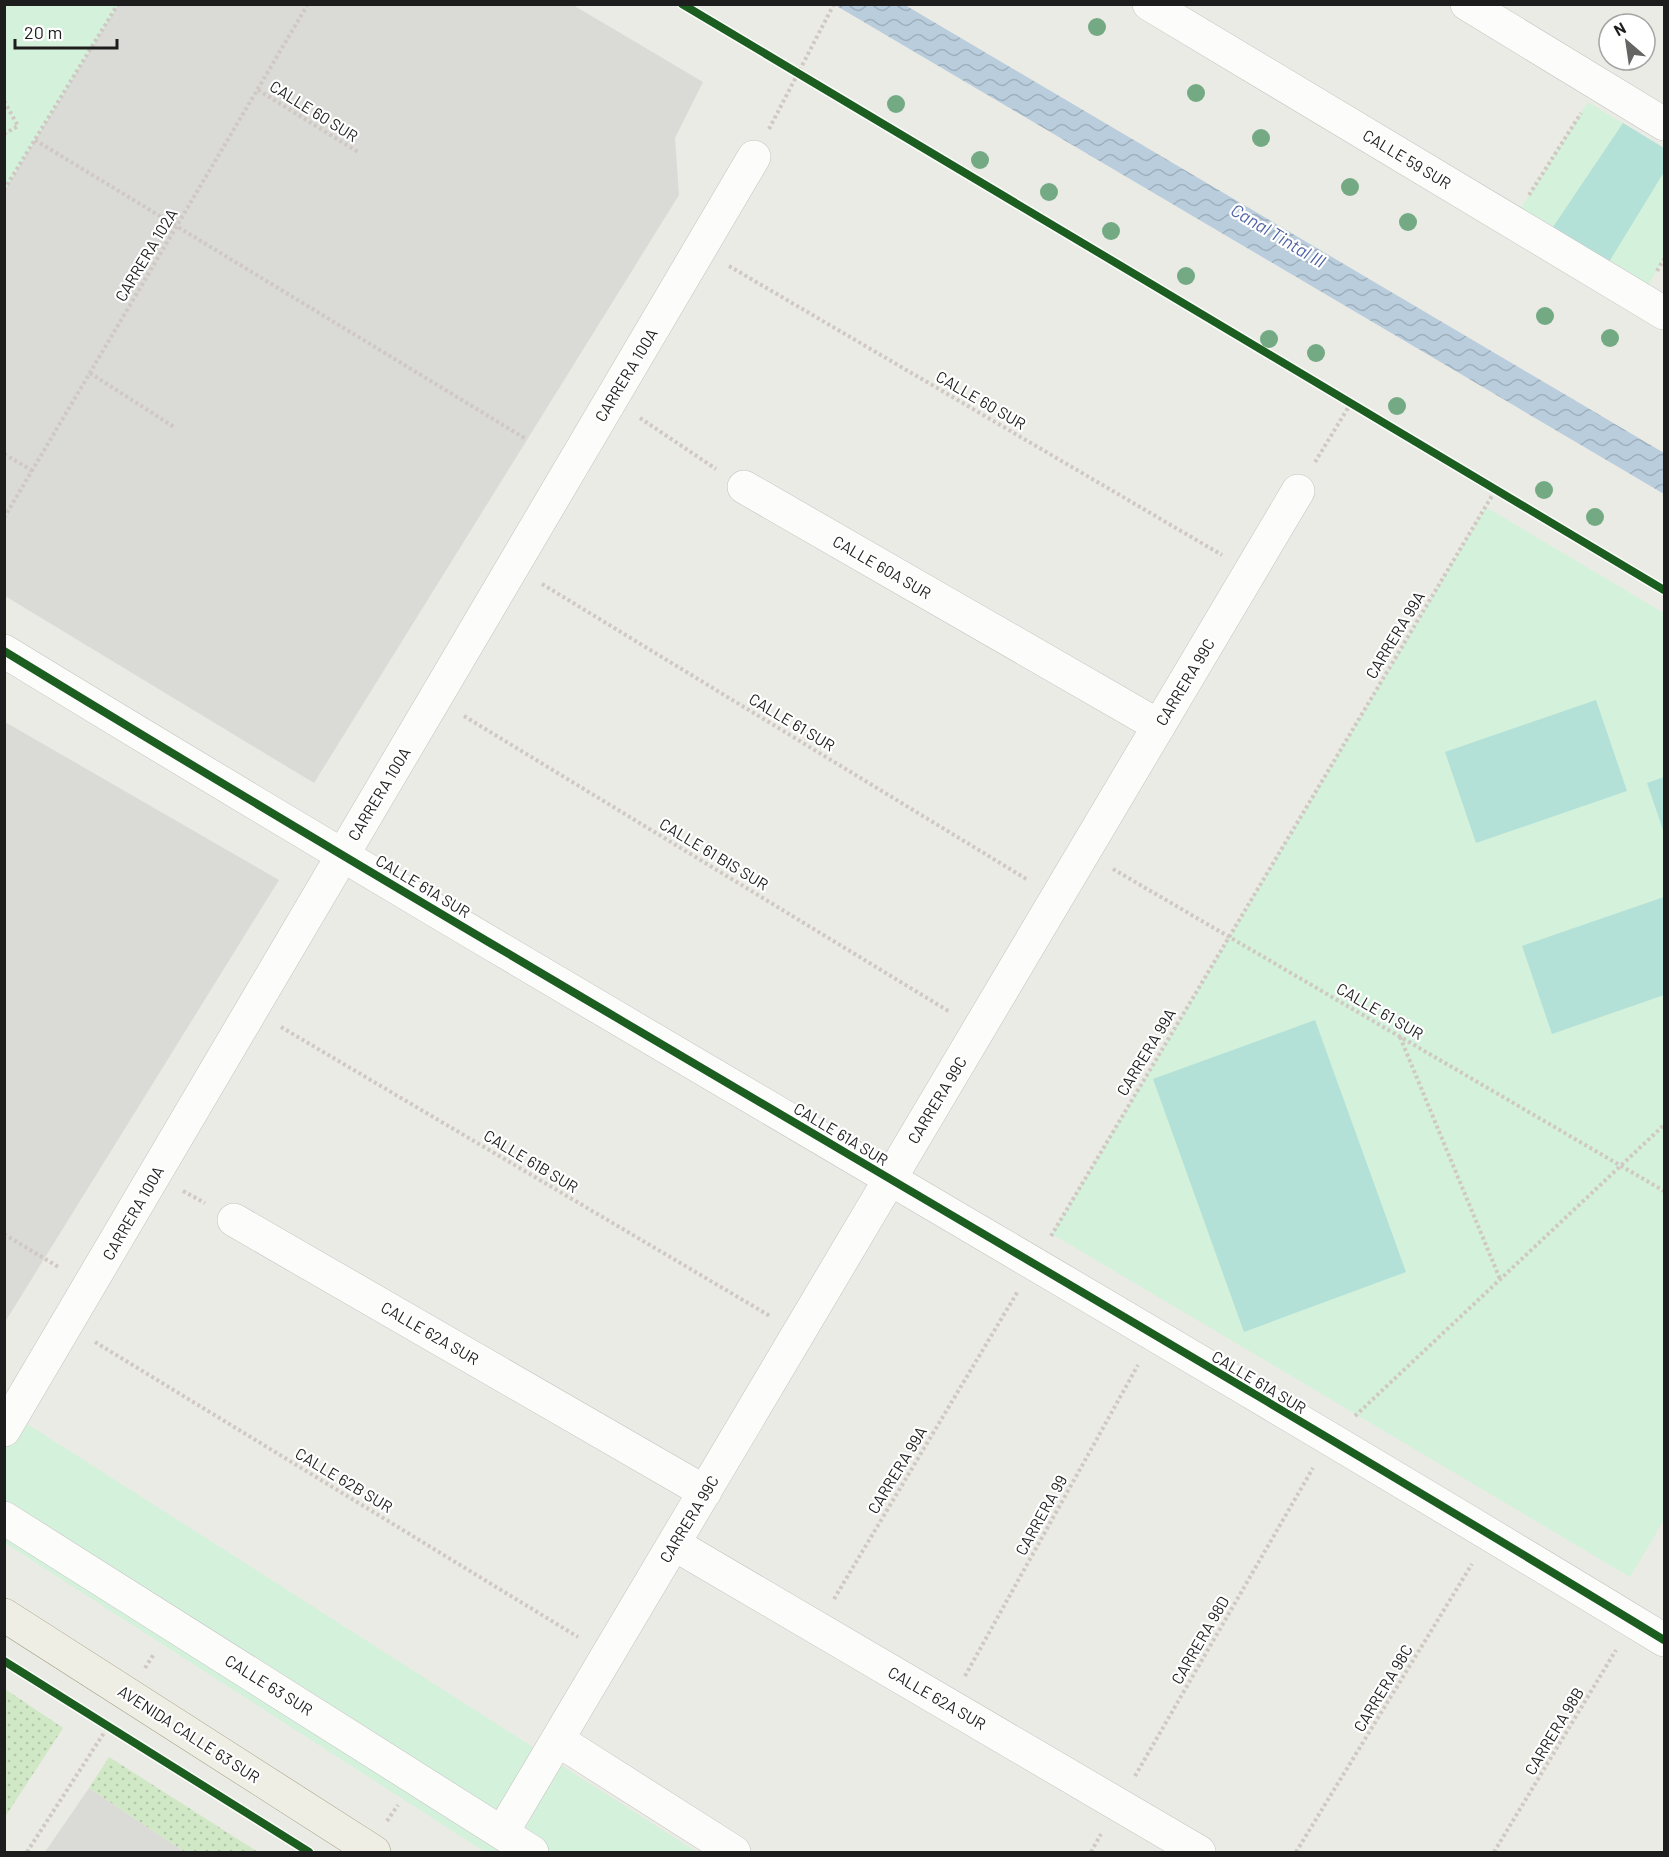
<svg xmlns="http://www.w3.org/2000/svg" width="1669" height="1857" font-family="Barlow,sans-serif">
  <defs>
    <pattern id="grass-dots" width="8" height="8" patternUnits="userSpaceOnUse" patternTransform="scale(1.5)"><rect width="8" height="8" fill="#d0e8c5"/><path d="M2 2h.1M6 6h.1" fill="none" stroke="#b2c7a9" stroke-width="1.8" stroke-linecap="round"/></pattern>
    <pattern id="water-waves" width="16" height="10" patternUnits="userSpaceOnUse" patternTransform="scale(1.5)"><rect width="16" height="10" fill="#bacddd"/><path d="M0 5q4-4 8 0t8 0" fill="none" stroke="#9fb0bd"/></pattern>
  </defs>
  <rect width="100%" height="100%" fill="#ebebe5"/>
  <path fill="#dadad7" d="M117,5h456l130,77 -28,56 4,57 -365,588 -309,-187 -1,-406z
    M5,722l274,158 -274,442z
    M89,1788l96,64h-140z"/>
  <path fill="url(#grass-dots)" d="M5,1689l58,39 -58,89z
    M109,1757l149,95h-73l-96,-64z"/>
  <path fill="#d4f1db" d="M5,4l113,1 -113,185 -1,-185z
    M1588,102l76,46v111l-16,26 -127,-77z
    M1486,507l178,106v907l-34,57 -578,-343z
    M4,1409l693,443h-212l-480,-309z"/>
  <path fill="#b3e1d8" d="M1623,123l41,25v24l-55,90 -56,-35z
    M1596,700l31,91 -151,52 -31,-91z
    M1664,777v56l-17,-50z
    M1664,897v98l-112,39 -30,-88z
    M1315,1020l91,252 -162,60 -91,-253z"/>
  <path fill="url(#water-waves)" d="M835,5h70l759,448v41z"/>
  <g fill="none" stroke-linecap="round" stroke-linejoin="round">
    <defs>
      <path id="minor" d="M1149,4l515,309
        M1467,4l197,120
        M744,487l415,239
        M4,651c550,336 1110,654 1660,989
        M234,1220l471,272
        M4,1430l750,-1273
        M4,1518l528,334
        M674,1544l525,308
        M558,1740l176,112
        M502,1833l796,-1342"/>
      <path id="major" d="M4,1615l370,237"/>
    </defs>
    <use href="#minor" stroke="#c2c2c0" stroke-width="34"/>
    <use href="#major" stroke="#a09e83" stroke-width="34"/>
    <path stroke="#d0c8c3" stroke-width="4" stroke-dasharray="3 3" stroke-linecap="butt" d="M258,90l100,62
      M4,101l14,25 -14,8
      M769,129l65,-125
      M35,140l491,299
      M4,190l114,-186
      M1529,195l52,-82
      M729,266l493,289
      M1657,271l7,-12
      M90,373l84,54
      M640,418l76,51
      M4,454l29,17
      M1315,462l36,-59
      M4,518l304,-514
      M542,584l486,296
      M464,716l486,296
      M1113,869l551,322
      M281,1027l489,289
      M1400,1037l100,242
      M183,1191l22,12
      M4,1234l56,34
      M1051,1236l445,-747
      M95,1342l483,295
      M1355,1416l309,-291
      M834,1599l184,-308
      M145,1668l9,-14
      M965,1676l173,-311
      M1135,1776l178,-308
      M387,1821l11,-16
      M27,1852l84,-130
      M1091,1852l10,-18
      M1296,1852l176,-288
      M1494,1852l122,-202"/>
    <use href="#minor" stroke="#fcfcfb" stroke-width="33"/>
    <use href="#major" stroke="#efeee4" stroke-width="33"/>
    <defs>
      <path id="cycleway" d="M682,4l982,586
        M4,651c550,336 1110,654 1660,989
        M4,1661l305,191"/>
    </defs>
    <use href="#cycleway" stroke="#fff" stroke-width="11"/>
    <use href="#cycleway" stroke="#1b5e20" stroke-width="8"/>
  </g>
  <g fill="#73aa83">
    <circle cx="1097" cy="27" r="9"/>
    <circle cx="1196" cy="93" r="9"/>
    <circle cx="896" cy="104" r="9"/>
    <circle cx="1261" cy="138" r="9"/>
    <circle cx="980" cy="160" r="9"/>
    <circle cx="1350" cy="187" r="9"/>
    <circle cx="1049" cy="192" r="9"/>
    <circle cx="1408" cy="222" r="9"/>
    <circle cx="1111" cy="231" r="9"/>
    <circle cx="1186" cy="276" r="9"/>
    <circle cx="1545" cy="316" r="9"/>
    <circle cx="1610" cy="338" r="9"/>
    <circle cx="1269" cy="339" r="9"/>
    <circle cx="1316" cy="353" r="9"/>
    <circle cx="1397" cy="406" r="9"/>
    <circle cx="1544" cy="490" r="9"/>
    <circle cx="1595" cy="517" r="9"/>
  </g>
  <g text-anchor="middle" stroke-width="4.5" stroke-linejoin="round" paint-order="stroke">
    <g font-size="16" fill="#1d1d1d" stroke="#fff">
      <text transform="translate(314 111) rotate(32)" y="6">CALLE 60 SUR</text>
      <text transform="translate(1407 159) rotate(31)" y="6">CALLE 59 SUR</text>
      <text transform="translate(146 255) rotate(-59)" y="6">CARRERA 102A</text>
      <text transform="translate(626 375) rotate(-59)" y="6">CARRERA 100A</text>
      <text transform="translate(981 400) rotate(30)" y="6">CALLE 60 SUR</text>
      <text transform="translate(882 567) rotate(30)" y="6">CALLE 60A SUR</text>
      <text transform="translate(1395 635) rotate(-59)" y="6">CARRERA 99A</text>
      <text transform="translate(1185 682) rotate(-59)" y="6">CARRERA 99C</text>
      <text transform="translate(792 722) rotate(31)" y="6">CALLE 61 SUR</text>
      <text transform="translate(379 794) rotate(-59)" y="6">CARRERA 100A</text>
      <text transform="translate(714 854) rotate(31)" y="6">CALLE 61 BIS SUR</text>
      <text transform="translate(423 886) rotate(31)" y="6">CALLE 61A SUR</text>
      <text transform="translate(1380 1011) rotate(30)" y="6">CALLE 61 SUR</text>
      <text transform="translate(1146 1052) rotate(-59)" y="6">CARRERA 99A</text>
      <text transform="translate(937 1100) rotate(-59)" y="6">CARRERA 99C</text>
      <text transform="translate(841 1134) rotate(31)" y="6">CALLE 61A SUR</text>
      <text transform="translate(531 1161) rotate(31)" y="6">CALLE 61B SUR</text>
      <text transform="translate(133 1213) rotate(-60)" y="6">CARRERA 100A</text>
      <text transform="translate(430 1333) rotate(30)" y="6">CALLE 62A SUR</text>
      <text transform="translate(1259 1382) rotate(31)" y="6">CALLE 61A SUR</text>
      <text transform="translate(897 1470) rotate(-59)" y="6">CARRERA 99A</text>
      <text transform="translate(344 1480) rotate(31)" y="6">CALLE 62B SUR</text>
      <text transform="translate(1041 1515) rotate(-61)" y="6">CARRERA 99</text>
      <text transform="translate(689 1519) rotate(-59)" y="6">CARRERA 99C</text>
      <text transform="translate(1200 1640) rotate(-60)" y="6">CARRERA 98D</text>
      <text transform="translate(269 1685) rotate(32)" y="6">CALLE 63 SUR</text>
      <text transform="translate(1383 1688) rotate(-59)" y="6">CARRERA 98C</text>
      <text transform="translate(937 1698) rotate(30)" y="6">CALLE 62A SUR</text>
      <text transform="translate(1554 1731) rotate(-59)" y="6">CARRERA 98B</text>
      <text transform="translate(189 1734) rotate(33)" y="6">AVENIDA CALLE 63 SUR</text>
    </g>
    <g font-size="18" font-style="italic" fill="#4f64a6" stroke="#fff">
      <text transform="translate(1278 236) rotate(31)" y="6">Canal Tintal III</text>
    </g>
  </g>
  <rect width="1669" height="1857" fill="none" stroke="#1d1d1d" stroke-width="12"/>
  <g transform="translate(1627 42) rotate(331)"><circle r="28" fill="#ffffff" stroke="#a5a5a5" stroke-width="1.5"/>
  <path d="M0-4.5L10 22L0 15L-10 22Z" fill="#656563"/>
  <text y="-9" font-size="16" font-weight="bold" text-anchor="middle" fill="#1d1d1d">N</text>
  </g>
  <path d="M15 39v9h102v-9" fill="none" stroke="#1d1d1d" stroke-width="3"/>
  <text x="24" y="39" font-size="18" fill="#1d1d1d" stroke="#ffffff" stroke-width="4.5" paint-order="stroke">20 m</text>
</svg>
